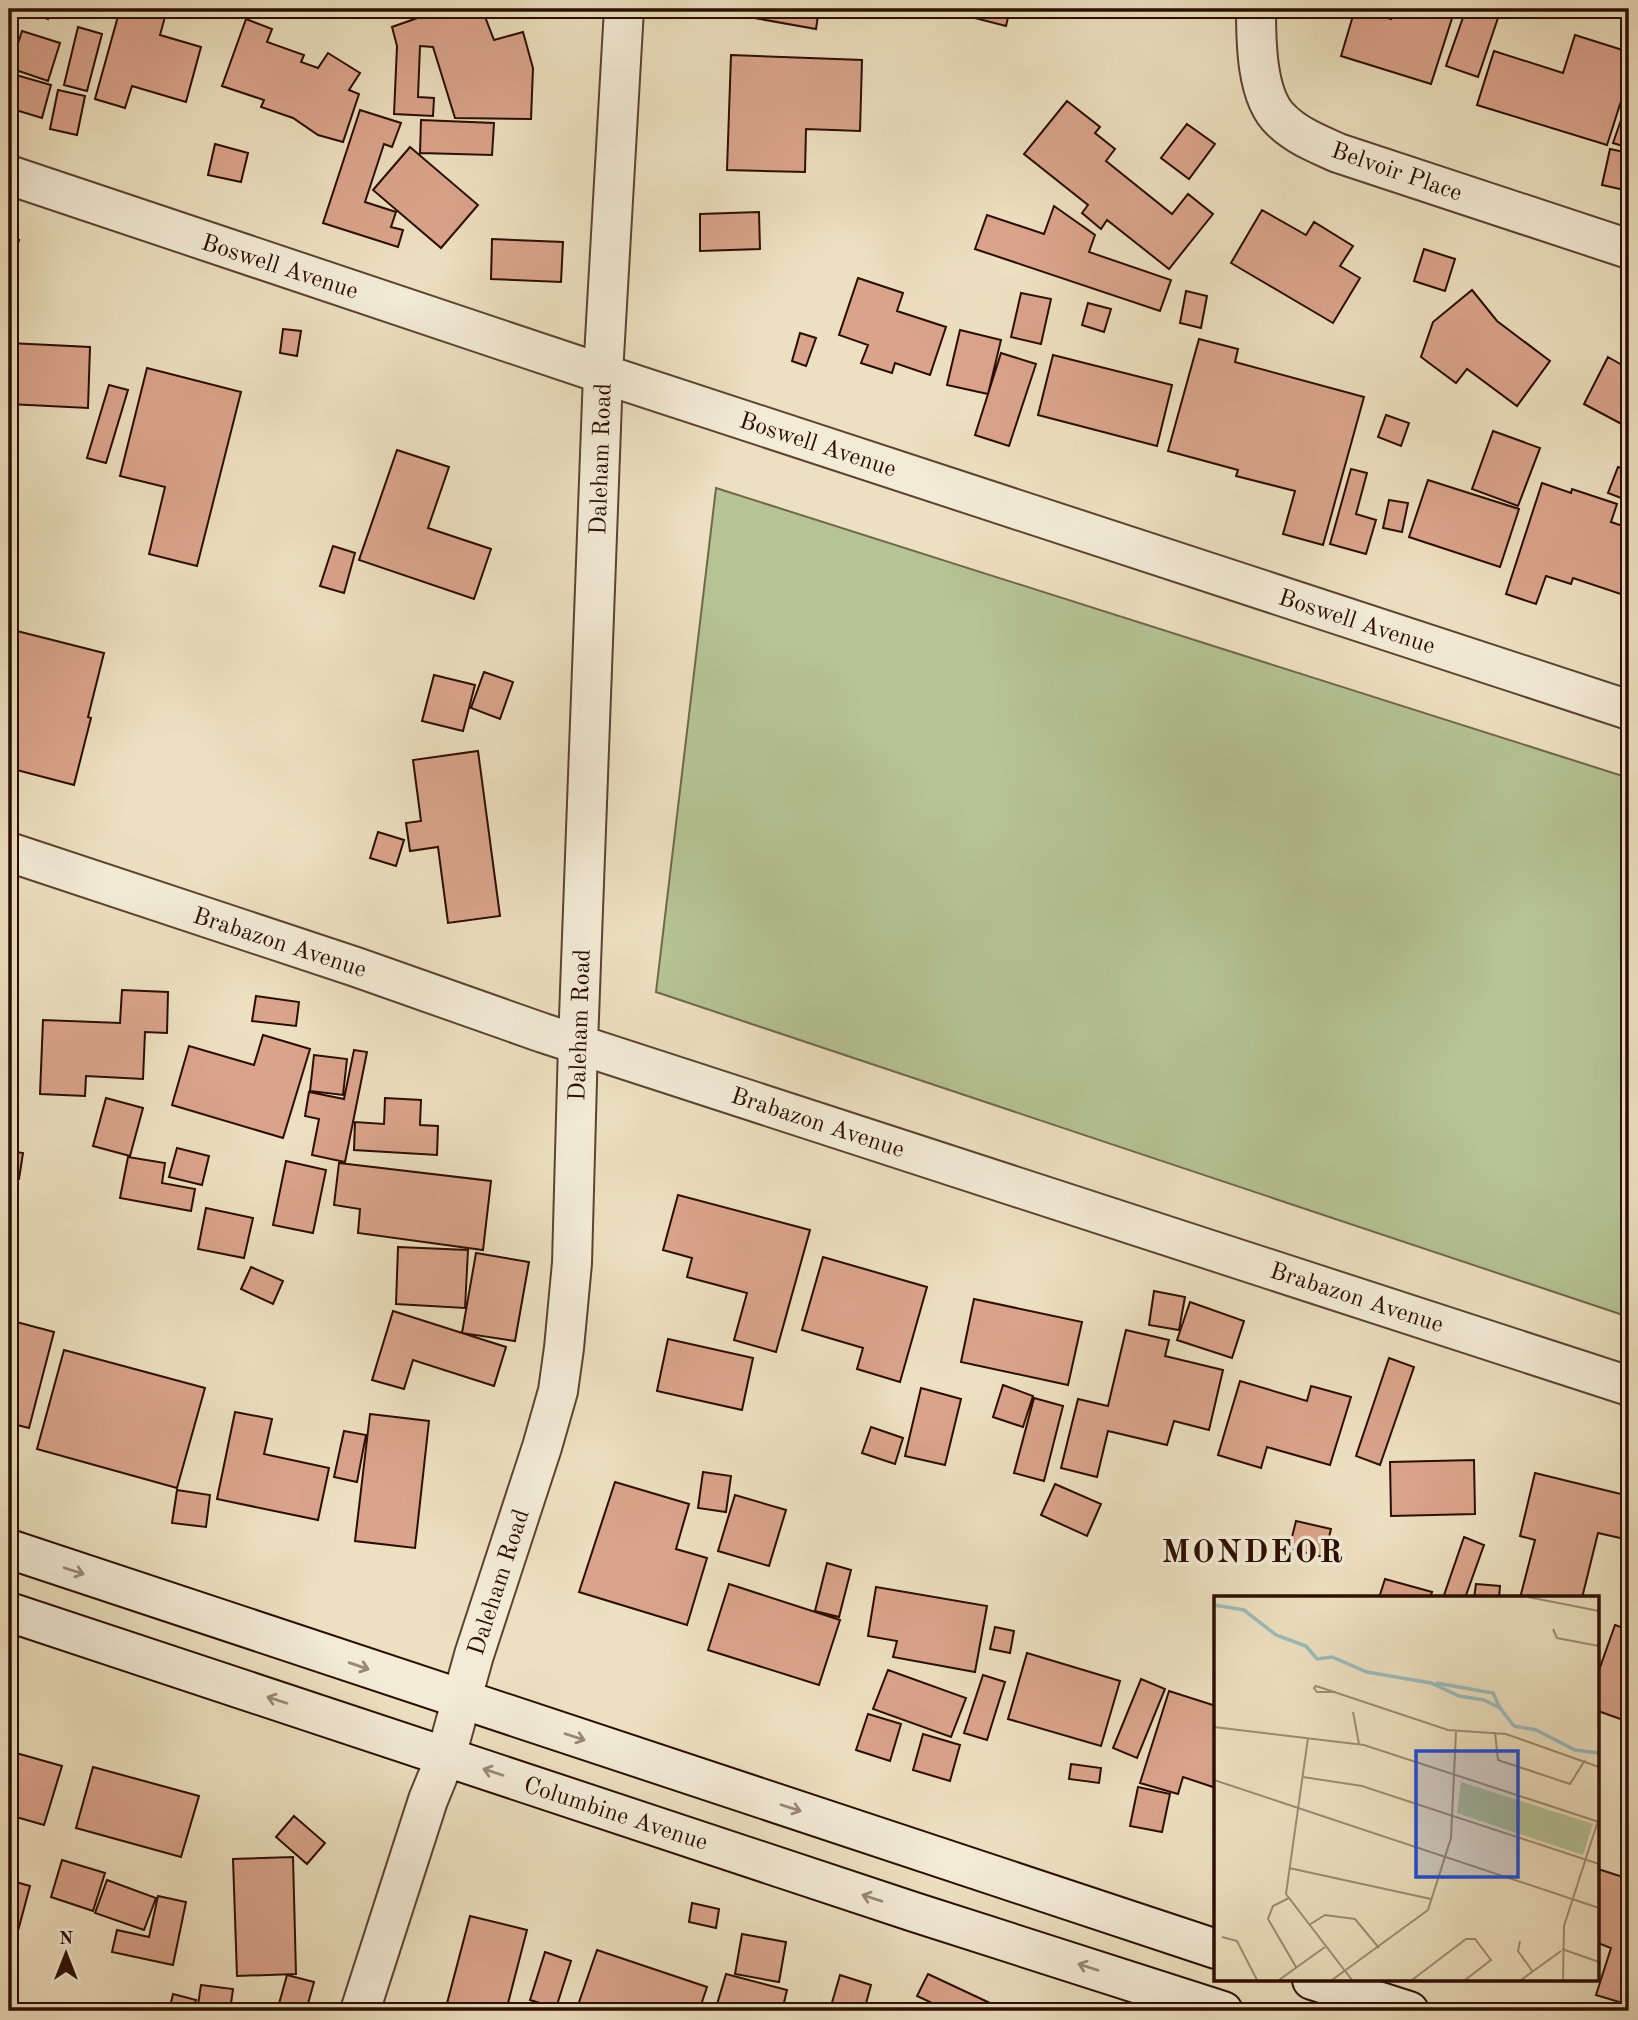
<svg xmlns="http://www.w3.org/2000/svg" width="1638" height="2020" font-family="'Old Standard TT',serif">
  <rect width="100%" height="100%" fill="#ede0c0"/>
  <filter id="stains"><feTurbulence type="fractalNoise" baseFrequency=".00286" numOctaves="4"/><feColorMatrix values="0 0 0 0 .2 0 0 0 0 .09 0 0 0 0 .02 0 0 0 .5 -.17"/></filter>
  <radialGradient id="worn" r=".72"><stop offset=".6" stop-color="#630" stop-opacity="0"/><stop offset="1" stop-color="#630" stop-opacity=".3"/></radialGradient>
  <path fill="#b5c395" stroke="#70684a" stroke-width="2" d="M716,488l913,290v539l-973,-325z"/>
  <path fill="#daa48c" stroke="#2b0d00" stroke-width="2" d="M9,9h42l-3,10 -30,-10 -9,28z
    M120,9h31l15,4 -6,22 41,12 -15,55 -54,-16 -7,22 -30,-9z
    M421,9h61l12,31 29,-8 10,36 -2,51 -76,-1 -22,-71 -13,-1 -2,51 16,1 -1,18 -39,-2 3,-68 -5,-19 31,-11z
    M744,9h75l-3,20 -73,-13z
    M889,9h24l-1,7 -24,-4z
    M940,9h70l-4,17z
    M1355,9l36,10 3,-10h61l-24,75 -90,-28z
    M1466,9h35l-23,68 -32,-11z
    M246,19l26,10 -5,13 37,13 -3,7 17,6 10,-15 32,20 -11,17 10,4 -16,48 -25,-7 -25,-17 -32,-11 3,-7 -42,-14z
    M78,27l24,7 -15,57 -23,-6z
    M22,31l38,12 -12,38 -38,-13z
    M1575,35l54,17v24l-22,69 -130,-40 17,-54 69,22z
    M731,55l131,5 -2,71 -54,-2 -1,43 -78,-2z
    M9,73l42,12 -9,33 -33,-10z
    M58,90l27,6 -8,39 -27,-6z
    M1628,100h1v48l-16,-5z
    M1067,101l33,26 -5,6 20,16 -9,12 66,53 16,-20 25,20 -44,55 -62,-49 -6,9 -19,-16 6,-8 -64,-51z
    M360,110l41,13 -9,24 -8,-3 -19,58 31,10 -5,15 12,3 -5,17 -75,-24z
    M421,120l73,3 -2,32 -72,-2z
    M1187,124l28,20 -26,35 -28,-21z
    M215,144l33,9 -7,29 -33,-7z
    M410,147l68,58 -37,43 -68,-58z
    M1610,149l19,4v38l-27,-6z
    M1054,206l41,29 -6,17 82,28 -11,31 -185,-62 12,-34 57,19z
    M1262,210l44,25 8,-13 39,24 -13,20 20,12 -27,45 -102,-60z
    M759,212l1,37 -60,2v-37z
    M9,237l10,3 -10,32z
    M492,239l71,3 -2,40 -70,-3z
    M1424,249l31,10 -10,32 -31,-10z
    M858,278l45,15 -6,18 49,16 -16,48 -35,-12 -3,10 -31,-10 7,-18 -29,-10z
    M1472,290l25,31 53,40 -33,45 -50,-37 -11,14 -35,-26 12,-35z
    M1186,291l21,5 -6,32 -21,-5z
    M1021,293l30,6 -10,45 -30,-7z
    M1088,303l23,6 -7,23 -22,-7z
    M283,329l18,2 -4,25 -17,-3z
    M960,330l41,10 -13,54 -41,-9z
    M800,333l16,5 -10,28 -14,-5z
    M1199,339l39,10 -3,13 129,35 -41,148 -40,-11 12,-43 -59,-15 2,-6 -70,-19z
    M9,343l81,4 -2,61 -79,-4z
    M1001,353l35,11 -27,82 -34,-11z
    M1053,355l119,30 -15,61 -119,-31z
    M1608,357l21,12v59l-45,-24z
    M147,368l94,24 -44,174 -48,-12 16,-67 -45,-11z
    M109,385l19,5 -22,73 -19,-5z
    M1386,415l23,8 -8,23 -23,-9z
    M1493,431l47,17 -22,58 -46,-17z
    M397,450l52,17 -21,61 63,21 -17,50 -115,-39z
    M1618,467l11,4v21l-3,8 -18,-7z
    M1351,469l16,4 -11,41 20,6 -10,34 -36,-10z
    M1428,480l91,29 -19,58 -91,-30z
    M1542,483l29,10 1,-4 45,15 -6,18 18,6v77l-8,-3 3,-7 -51,-17 -2,6 -25,-8 -10,28 -30,-10z
    M1389,500l19,3 -6,29 -19,-4z
    M333,546l22,7 -11,40 -24,-7z
    M9,629l95,24 -16,64 3,1 -17,67 -65,-17z
    M484,672l29,10 -13,37 -29,-11z
    M434,675l41,10 -12,46 -41,-10z
    M478,751l22,165 -52,7 -10,-76 -28,4 -4,-28 15,-2 -8,-61z
    M378,832l26,8 -8,26 -26,-8z
    M122,990l46,2 -1,41 -22,-1 -2,47 -57,-3 -1,20 -45,-2 3,-74 77,3z
    M256,996l43,6 -3,24 -44,-5z
    M263,1035l47,14 -27,89 -111,-33 17,-59 65,19z
    M354,1050l13,2 -22,110 -33,-7 7,-36 -14,-3 4,-24 35,7z
    M314,1055l33,4 -4,36 -33,-4z
    M106,1098l37,10 -13,48 -37,-10z
    M385,1098l36,2 -1,25 18,1 -1,29 -83,-5 1,-28 29,2z
    M177,1148l32,8 -7,29 -33,-8z
    M9,1151l14,2 -4,26 -10,-1z
    M128,1157l37,6 -3,20 33,6 -4,22 -71,-13z
    M286,1161l40,9 -13,63 -40,-8z
    M339,1163l152,18 -8,69 -125,-17 2,-24 -26,-4z
    M678,1195l132,35 -34,122 -42,-12 13,-47 -60,-16 5,-19 -29,-8z
    M206,1208l47,10 -9,40 -46,-9z
    M398,1247l70,3 -3,58 -69,-4z
    M476,1253l53,9 -14,79 -53,-8z
    M823,1257l104,30 -27,95 -43,-13 6,-21 -61,-18z
    M251,1267l32,14 -10,23 -32,-15z
    M1154,1291l31,6 -6,33 -30,-5z
    M974,1299l108,23 -14,63 -107,-23z
    M1190,1302l54,19 -12,37 -55,-18z
    M393,1311l113,36 -12,39 -81,-26 -9,29 -32,-9z
    M9,1320l45,12 -25,96 -20,-5z
    M1126,1330l43,10 -4,16 58,14 -14,60 -35,-9 -7,24 -59,-14 -11,46 -36,-9 17,-69 30,7z
    M668,1339l85,19 -11,52 -85,-19z
    M64,1350l141,38 -28,100 -140,-39z
    M1389,1358l25,9 -34,98 -24,-9z
    M1240,1381l67,20 4,-15 40,11 -21,68 -63,-18 -6,21 -43,-13z
    M1003,1385l30,11 -10,31 -30,-10z
    M921,1388l40,11 -16,66 -40,-9z
    M1034,1398l29,8 -19,75 -30,-8z
    M235,1412l37,7 -8,35 65,14 -11,52 -101,-21z
    M370,1414l59,7 -14,127 -60,-7z
    M871,1427l32,11 -8,26 -33,-11z
    M344,1431l22,4 -9,47 -23,-5z
    M1474,1460l1,54 -84,2 -1,-54z
    M703,1472l28,4 -5,36 -28,-4z
    M1535,1473l94,23v44l-31,-7 -16,65h-62l15,-58 -15,-4z
    M615,1482l74,22 -13,45 31,9 -20,67 -108,-33z
    M1055,1484l46,20 -14,32 -46,-21z
    M177,1490l33,5 -4,32 -34,-4z
    M735,1495l51,15 -17,56 -51,-15z
    M1296,1521l35,8 -7,28 -35,-8z
    M1464,1537l20,8 -19,53h-22z
    M827,1563l24,7 -12,47 -24,-6z
    M1385,1579l47,13 -2,6h-51z
    M729,1584l111,36 -21,65 -111,-35z
    M1476,1584l24,2 -1,12h-25z
    M876,1587l111,19 -12,66 -82,-15 4,-16 -29,-5z
    M1615,1625l14,5v92l-31,-11v-38z
    M995,1627l19,4 -4,22 -20,-4z
    M1027,1653l93,28 -19,65 -93,-27z
    M888,1670l78,28 -15,39 -78,-28z
    M983,1675l22,7 -18,58 -23,-7z
    M1141,1679l24,10 -28,69 -24,-10z
    M1169,1691l47,15v82l-33,-11 -5,17 -38,-11z
    M868,1714l33,10 -11,37 -34,-11z
    M923,1734l37,11 -10,36 -37,-11z
    M9,1751l53,15 -18,59 -35,-10z
    M1071,1764l30,4 -2,15 -30,-4z
    M93,1767l106,29 -18,61 -105,-29z
    M1138,1787l32,7 -8,38 -32,-6z
    M294,1816l31,27 -18,21 -31,-27z
    M293,1857l3,117 -59,2 -4,-117z
    M62,1860l43,13 -12,38 -42,-14z
    M1598,1869l31,10v126l-33,-10 15,-47 -13,-5z
    M9,1880l21,6 -19,71 -2,-1z
    M107,1880l49,18 -12,32 -49,-17z
    M158,1896l28,6 -13,63 -61,-13 5,-22 32,7z
    M692,1903l27,6 -3,19 -27,-6z
    M470,1916l57,14 -21,81h-61z
    M742,1934l44,8 -7,40 -44,-8z
    M597,1950l110,37 -8,24h-123z
    M545,1952l26,9 -15,47 -26,-8z
    M726,1974l61,16 -5,21h-67z
    M928,1974l79,37h-58l-32,-15z
    M287,1975l27,7 -8,29h-29z
    M840,1975l31,10 -7,26h-14l-19,-5z
    M201,1985l32,4 -3,22h-33z
    M173,1994l23,6 -3,11h-24z
    M238,2004l32,6 -1,1h-32z"/>
  <g fill="none" stroke-linecap="round" stroke-linejoin="round">
    <defs>
      <path id="street" d="M1256,9c0,31 0,88 25,111 16,16 37,24 57,33l291,96
        M9,175l594,199 1026,336
        M9,852l347,115 187,66 1086,353
        M360,2011l68,-211 18,-44 28,-101 68,-208 16,-56 6,-43 8,-85 6,-219 25,-670 21,-365"/>
      <path id="secondary" d="M9,1549l1207,400
        M9,1612l905,300 309,99
        M1312,1980l97,31"/>
    </defs>
    <use href="#street" stroke="#5c4230" stroke-width="42"/>
    <use href="#secondary" stroke="#2b0d00" stroke-width="42"/>
    <use href="#street" stroke="#f3ebd6" stroke-width="38"/>
    <use href="#secondary" stroke="#f3ebd6" stroke-width="38"/>
  </g>
  <defs><path id="oneway-shaft" d="M-6 0H5M1.5-3L5.5 0L1.5 3" fill="none" stroke-width="1.6" stroke-linecap="round" stroke-linejoin="round" transform="scale(1.75)"/></defs>
  <g stroke="#998776">
    <use href="#oneway-shaft" transform="translate(74 1571) rotate(18)"/>
    <use href="#oneway-shaft" transform="translate(359 1666) rotate(19)"/>
    <use href="#oneway-shaft" transform="translate(277 1700) rotate(-162)"/>
    <use href="#oneway-shaft" transform="translate(575 1737) rotate(18)"/>
    <use href="#oneway-shaft" transform="translate(493 1772) rotate(-162)"/>
    <use href="#oneway-shaft" transform="translate(791 1808) rotate(18)"/>
    <use href="#oneway-shaft" transform="translate(872 1898) rotate(-162)"/>
    <use href="#oneway-shaft" transform="translate(1088 1967) rotate(-162)"/>
  </g>
  <g text-anchor="middle" stroke-width="7" stroke-linejoin="round" paint-order="stroke">
    <g font-size="24" fill="#2b0d00" stroke="#f3ebd6">
      <text transform="translate(1397 171) rotate(19)" y="8">Belvoir Place</text>
      <text transform="translate(280 266) rotate(18)" y="8">Boswell Avenue</text>
      <text transform="translate(818 444) rotate(18)" y="8">Boswell Avenue</text>
      <text transform="translate(600 459) rotate(-88)" y="8">Daleham Road</text>
      <text transform="translate(1357 621) rotate(18)" y="8">Boswell Avenue</text>
      <text transform="translate(280 942) rotate(18)" y="8">Brabazon Avenue</text>
      <text transform="translate(579 1025) rotate(-88)" y="8">Daleham Road</text>
      <text transform="translate(818 1122) rotate(18)" y="8">Brabazon Avenue</text>
      <text transform="translate(1357 1297) rotate(18)" y="8">Brabazon Avenue</text>
      <text transform="translate(498 1582) rotate(-72)" y="8">Daleham Road</text>
      <text transform="translate(616 1813) rotate(18)" y="8">Columbine Avenue</text>
    </g>
    <g font-size="32" font-weight="bold" letter-spacing="2" fill="#2b0d00" stroke="#f3ebd6">
      <text x="1253" y="1562">MONDEOR</text>
    </g>
  </g>
  <g transform="translate(1214 1596)">
    <rect width="385" height="385" fill="#ede0c0"/>
    <path d="M247,186l132,42 -10,31 -126,-42z" fill="#b5c395"/>
    <path fill="none" stroke="#9cbbbb" stroke-width="3.5" d="M0,9l30,5 32,25 30,11 11,13 15,-2 35,15 64,11 28,13 25,4 16,8 14,18 22,4 39,20 24,3M222,87l57,10 7,15"/>
    <path fill="none" stroke="#9f8c73" stroke-width="2" d="M314,1l71,14M339,33l4,9 42,8M122,96h-19l-3,-4 2,-2 132,44 58,4 93,33M139,116l6,32M0,131l150,18 235,77M281,136l3,28 72,24 15,-24M94,142l-22,156 66,86M89,181l59,9 237,78M0,184l385,128M75,272l142,31M75,302l-16,8 -5,13 28,48M95,329l16,-10 30,4 24,29M8,341l15,4 20,39M306,345l-2,10 15,21M348,353l37,13M65,384l46,-33M118,384l96,-70 23,-72 5,-106M198,384l54,-41h9l16,21 -26,20M307,384l40,-29M349,384l1,-54 34,-105"/>
    <path fill="#1d4ed8" fill-opacity="0.15" stroke="#1d4ed8" stroke-width="3.5" d="M202,155h102v126h-102z"/>
    <rect width="385" height="385" fill="none" stroke="#2b0d00" stroke-width="3.5"/>
  </g>
  <rect width="1638" height="2020" fill="none" stroke="#ede0c0" stroke-width="35"/>
  <rect x="10" y="10" width="1617" height="1999" fill="none" stroke="#2b0d00" stroke-width="3.5"/>
  <rect x="18" y="18" width="1603" height="1985" fill="none" stroke="#2b0d00" stroke-width="2"/>
  <g transform="translate(66 1954)" stroke="#f3ebd6" stroke-width="5" paint-order="stroke">
  <path d="M0-5L12 26L0 18L-12 26Z" fill="#2b0d00"/>
  <text y="-10" font-size="19" font-weight="bold" text-anchor="middle" fill="#2b0d00">N</text>
  </g>
  <rect width="100%" height="100%" filter="url(#stains)"/>
  <rect width="100%" height="100%" fill="url(#worn)"/>
</svg>
